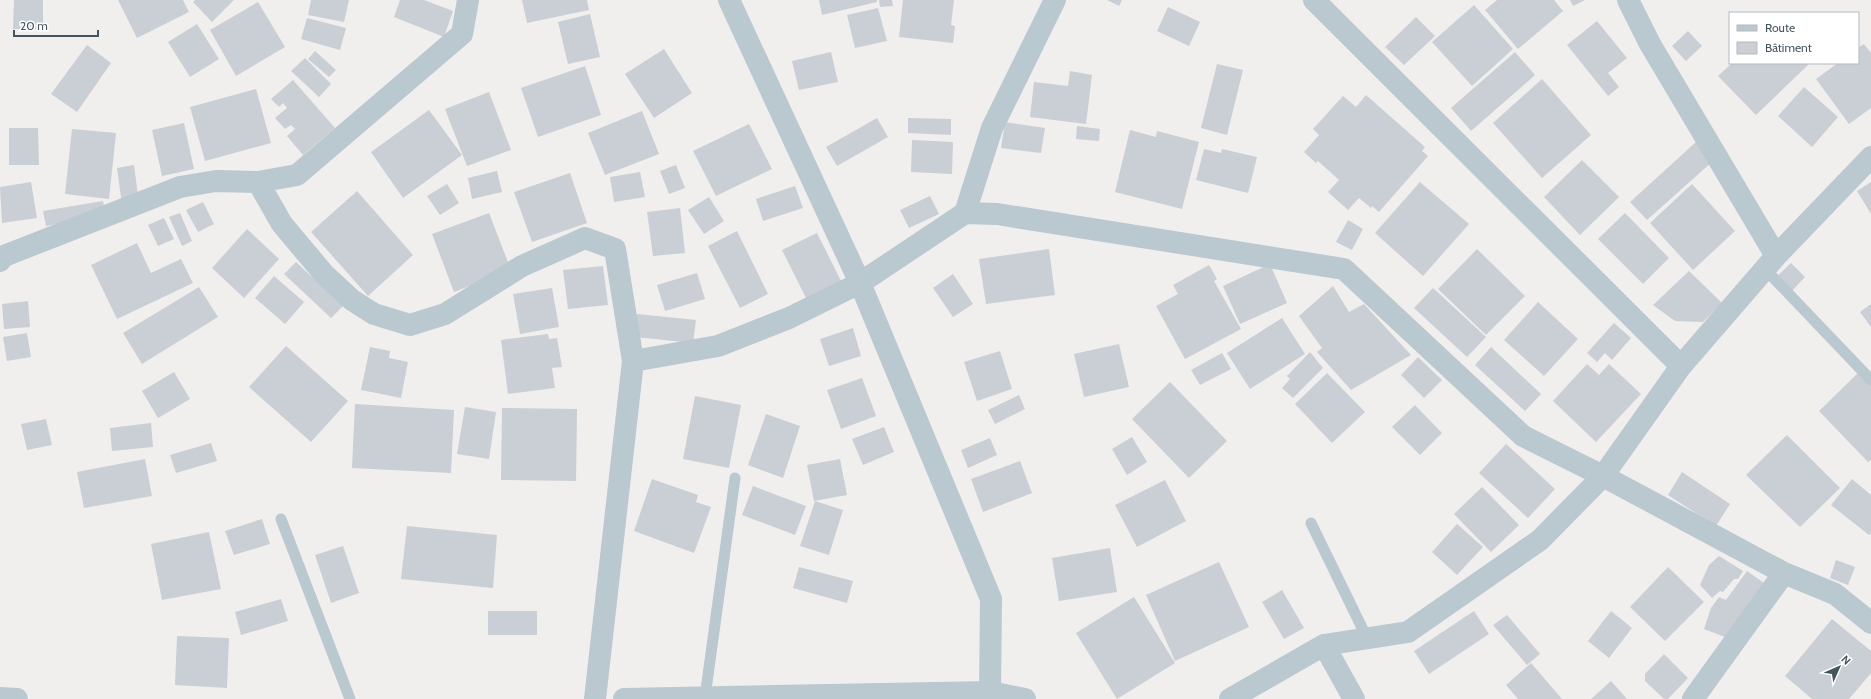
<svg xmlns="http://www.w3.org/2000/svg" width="1871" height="699" font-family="Cabin,sans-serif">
  <rect width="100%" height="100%" fill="#f1eeee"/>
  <path fill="#c9cfd4" d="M14,0h29v29h-30z
    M118,0h65l6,12 -52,26z
    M195,0h39l-22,22 -19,-20z
    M311,0h38l-5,22 -36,-7z
    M400,0h24l29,11 -9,26 -50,-20z
    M522,0h65l2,10 -62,13z
    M819,0h58v2l-55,13z
    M879,0h13l1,6 -13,1z
    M903,0h51l-3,25 4,1 -2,17 -54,-6z
    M1107,0h15l-3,6z
    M1497,0h57l9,11 -45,38 -33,-39z
    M1570,0h15l-12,6z
    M258,2l27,45 -49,29 -26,-46z
    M1474,5l39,44 -41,37 -40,-44z
    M1168,7l32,15 -11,24 -32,-15z
    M878,8l9,33 -32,7 -8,-33z
    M590,14l10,43 -32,7 -10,-42z
    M1416,17l19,19 -31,29 -19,-18z
    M307,18l39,10 -6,22 -39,-11z
    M1597,21l30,37 -19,15 11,14 -11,9 -41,-51z
    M197,24l22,35 -29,18 -22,-35z
    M1688,31l14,15 -16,15 -14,-15z
    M1864,44l7,9v55l-22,16 -33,-45 22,-16h20v-15z
    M87,45l24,18 -34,49 -26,-18z
    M664,49l28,44 -38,25 -29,-44z
    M315,51l21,19 -7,7 -21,-18z
    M831,52l7,30 -39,8 -7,-29z
    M1515,52l20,23 -64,56 -20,-23z
    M305,58l26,26 -12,13 -28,-26z
    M1732,63h74l2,2 -52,50 -38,-39z
    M1217,64l26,6 -16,65 -26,-7z
    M585,66l16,49 -63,22 -17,-49z
    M1070,71l22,4 -6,49 -56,-7 4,-35 34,4z
    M1542,79l49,56 -49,43 -49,-55z
    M293,80l42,48 -32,27 -16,-19 8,-7 -4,-4 -6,4 -10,-11 12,-10 -4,-5 -4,4 -8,-8z
    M1804,87l34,30 -26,30 -34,-31z
    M256,89l15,54 -66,18 -15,-54z
    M489,92l22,58 -44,16 -22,-57z
    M1366,95l59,52 -3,4 6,5 -49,56 -7,-6 -1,2 -12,-10 -11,12 -20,-18 11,-12 -21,-19 -2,2 -12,-11 15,-17 -6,-6 30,-33 13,11z
    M429,110l33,45 -59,43 -32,-46z
    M642,111l17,43 -54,21 -17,-42z
    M877,118l11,19 -51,29 -11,-19z
    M908,118l43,1v16l-43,-2z
    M1005,122l40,6 -4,25 -40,-5z
    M184,123l10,46 -32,7 -10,-46z
    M749,124l23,45 -56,27 -23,-45z
    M1077,126l23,3 -1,12 -23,-2z
    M9,128h29l1,37h-30z
    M72,129l44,4 -7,66 -44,-5z
    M1130,130l26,7 1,-6 42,11 -17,67 -67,-17z
    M912,140l41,2 -1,32 -41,-2z
    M1696,142l17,19 -66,59 -17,-18z
    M1204,149l17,4 1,-4 35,8 -9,36 -52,-13z
    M1582,160l37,37 -39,38 -36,-38z
    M134,165l5,38 -17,2 -5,-37z
    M676,165l9,23 -16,6 -9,-23z
    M497,171l5,21 -30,7 -4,-21z
    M640,172l5,25 -31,5 -4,-25z
    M570,173l17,50 -55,19 -18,-50z
    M31,182l6,36 -35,5 -2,-36z
    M1420,182l49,42 -46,52 -48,-43z
    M1871,182v32l-14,-23z
    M447,184l12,19 -19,12 -13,-19z
    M1692,184l43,47 -42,39 -43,-47z
    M795,186l8,22 -40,13 -7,-22z
    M357,191l56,64 -45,41 -57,-64z
    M930,196l9,18 -30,14 -9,-18z
    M709,197l15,24 -20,13 -16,-24z
    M103,201l3,15 -60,10 -3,-15z
    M203,202l11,22 -16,8 -12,-22z
    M680,208l5,45 -32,3 -6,-44z
    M180,213l12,28 -10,5 -13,-29z
    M489,213l22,57 -57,22 -22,-58z
    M1625,213l44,45 -26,26 -45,-45z
    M164,218l10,21 -16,7 -10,-21z
    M1348,220l15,9 -11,21 -16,-8z
    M247,229l32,30 -35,39 -32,-30z
    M737,231l31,63 -28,14 -32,-62z
    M817,233l24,48 -35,17 -24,-48z
    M137,243l14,30 30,-14 12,24 -76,36 -26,-54z
    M1049,249l6,46 -69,9 -7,-45z
    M1477,249l48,47 -39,39 -48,-46z
    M296,262l47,44 -12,12 -47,-44z
    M1791,263l14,14 -15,16 -15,-15z
    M1270,264l17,39 -47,21 -17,-38z
    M1209,265l8,14 -3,2 27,48 -56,30 -29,-53 22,-12 -5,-9z
    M603,266l5,39 -40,4 -5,-39z
    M1689,271l33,32 -19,19 -28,-1 -22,-16z
    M697,273l8,26 -40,12 -8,-26z
    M953,274l20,30 -20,13 -20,-29z
    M274,276l30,26 -19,22 -30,-26z
    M1333,286l16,26 15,-8 47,51 -60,35 -34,-38 5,-4 -23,-32z
    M199,287l19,30 -76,47 -19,-31z
    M552,288l7,39 -39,7 -7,-40z
    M1433,288l53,49 -19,20 -53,-49z
    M28,301l2,26 -26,2 -2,-25z
    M1538,302l40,37 -34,37 -40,-36z
    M1871,304v23l-11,-15z
    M637,314l59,6 -3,23 -58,-6z
    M1282,318l23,36 -55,35 -23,-36z
    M1614,323l17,15 -19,22 -7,-7 -8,9 -10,-9z
    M853,328l8,28 -32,10 -9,-27z
    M27,333l4,24 -24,4 -4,-24z
    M548,334l1,5 8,-1 5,29 -10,1 3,20 -47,6 -7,-54z
    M1119,344l10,43 -45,10 -10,-43z
    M286,346l62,55 -37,41 -62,-55z
    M370,347l20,4 -1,7 19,4 -7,36 -40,-8z
    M1491,347l50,47 -16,17 -50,-46z
    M1000,351l12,38 -35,12 -13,-39z
    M1310,352l13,16 -30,30 -11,-10 8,-9 -3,-3z
    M1222,353l9,16 -31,16 -9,-15z
    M1418,357l24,23 -18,18 -23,-23z
    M1587,364l12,11 10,-11 32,30 -45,48 -43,-41z
    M174,372l16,27 -32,19 -16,-27z
    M1859,372l12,12v76l-3,2 -49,-51z
    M1327,373l38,39 -33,31 -37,-39z
    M862,378l14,38 -35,13 -14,-39z
    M1170,382l57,59 -38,37 -57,-59z
    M1019,395l6,14 -30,15 -7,-14z
    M695,396l46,9 -12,63 -46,-9z
    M355,404l99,6 -3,63 -99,-5z
    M1415,405l27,28 -22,22 -28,-28z
    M465,407l31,5 -7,47 -32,-5z
    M502,408l75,1 -1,72 -75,-1z
    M766,414l34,12 -17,52 -35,-13z
    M46,419l6,26 -25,5 -6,-26z
    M151,423l2,24 -41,4 -2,-23z
    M884,427l10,25 -31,13 -11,-26z
    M1787,435l53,53 -40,39 -54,-52z
    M1132,437l15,25 -20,13 -15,-26z
    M990,438l7,17 -29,13 -7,-18z
    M211,443l6,18 -41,12 -6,-18z
    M1506,444l49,45 -27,29 -49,-45z
    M145,459l7,37 -68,12 -7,-36z
    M840,459l7,36 -33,6 -7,-36z
    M1020,461l12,32 -49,19 -12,-33z
    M1682,472l48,32 -14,22 -48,-31z
    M652,479l46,16 -2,7 15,5 -17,46 -60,-22z
    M1852,479l19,16v38l-2,2 -38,-30z
    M1165,480l21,41 -49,26 -22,-42z
    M753,486l53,20 -11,29 -53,-20z
    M1482,487l37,38 -28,27 -37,-38z
    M815,501l28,9 -14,45 -29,-9z
    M262,519l8,25 -36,11 -9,-24z
    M1457,524l26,23 -26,28 -25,-23z
    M407,526l90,9 -4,53 -92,-9z
    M209,532l12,57 -59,11 -11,-56z
    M343,546l16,47 -28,10 -16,-48z
    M1110,548l7,44 -58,9 -7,-43z
    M1719,556l24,15 -5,8h-4l-11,13 -3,-1 -8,7 -12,-13 9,-20z
    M1836,560l19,7 -7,18 -18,-7z
    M1219,562l30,65 -74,34 -29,-66z
    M799,567l54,14 -6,22 -54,-15z
    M1668,567l36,35 -39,39 -35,-34z
    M1747,571l17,12 -39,54 -21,-8 7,-21 8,-11 7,3z
    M1282,590l22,38 -20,11 -22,-37z
    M1134,597l41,66 -58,36 -41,-66z
    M281,599l7,22 -47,14 -6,-23z
    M488,611h49v24h-49z
    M1474,611l15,23 -60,40 -15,-23z
    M1611,611l21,17 -23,30 -21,-17z
    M1507,615l33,39 -13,11 -34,-40z
    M1832,619l39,32v22l-22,26h-37l-27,-23z
    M177,636l52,2 -2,50 -52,-3z
    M1664,654l24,24 -20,21h-4l-19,-18v-7z
    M1531,663l31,36h-44l-12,-14z
    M1611,681l16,18h-36z"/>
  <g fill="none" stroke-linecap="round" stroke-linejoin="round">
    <path stroke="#bac8cf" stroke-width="11" d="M1765,269l106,111
      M281,519l69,180
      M1311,523l56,115
      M705,697l30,-219"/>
    <path stroke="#bac8cf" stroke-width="22" d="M729,0l131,283 131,316 -1,93
      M1314,0l367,366
      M1628,0l22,44 126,212
      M258,182l24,42 42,50 28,26 22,14 36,11 35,-11 77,-48 63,-28 30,11 18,112 -38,338
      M965,213l27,-85 63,-128
      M0,261l4,-5 176,-69 36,-6 42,1 39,-7 165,-141 6,-34
      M633,361l85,-15 71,-28 71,-35 105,-70 32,1 347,55 179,167 80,40 181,97 51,21 36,29
      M1324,645l30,54
      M0,698l17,1
      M624,699l366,-7 35,7
      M1230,699l94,-54 84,-13 132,-92 63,-64 78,-110 95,-110 95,-99
      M1693,699l91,-126"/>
  </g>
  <rect x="1729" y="12" width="130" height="52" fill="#ffffff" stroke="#b4bbbf"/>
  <rect x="1737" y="25" width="20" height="6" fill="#bac8cf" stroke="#b4bbbf"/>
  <text x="1765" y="32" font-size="12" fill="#44555e">Route</text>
  <rect x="1737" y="42" width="20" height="12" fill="#c9cfd4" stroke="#b4bbbf"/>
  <text x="1765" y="52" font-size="12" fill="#44555e">Bâtiment</text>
  <g transform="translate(1839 667) rotate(45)" stroke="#ffffff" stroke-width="3" paint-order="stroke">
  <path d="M0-3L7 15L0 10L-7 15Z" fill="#44555e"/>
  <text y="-6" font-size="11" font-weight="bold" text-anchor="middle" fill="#44555e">N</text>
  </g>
  <path d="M14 30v6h84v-6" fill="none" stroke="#44555e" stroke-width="2"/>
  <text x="20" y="30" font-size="12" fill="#44555e" stroke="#ffffff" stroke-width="3" paint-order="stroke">20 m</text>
</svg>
